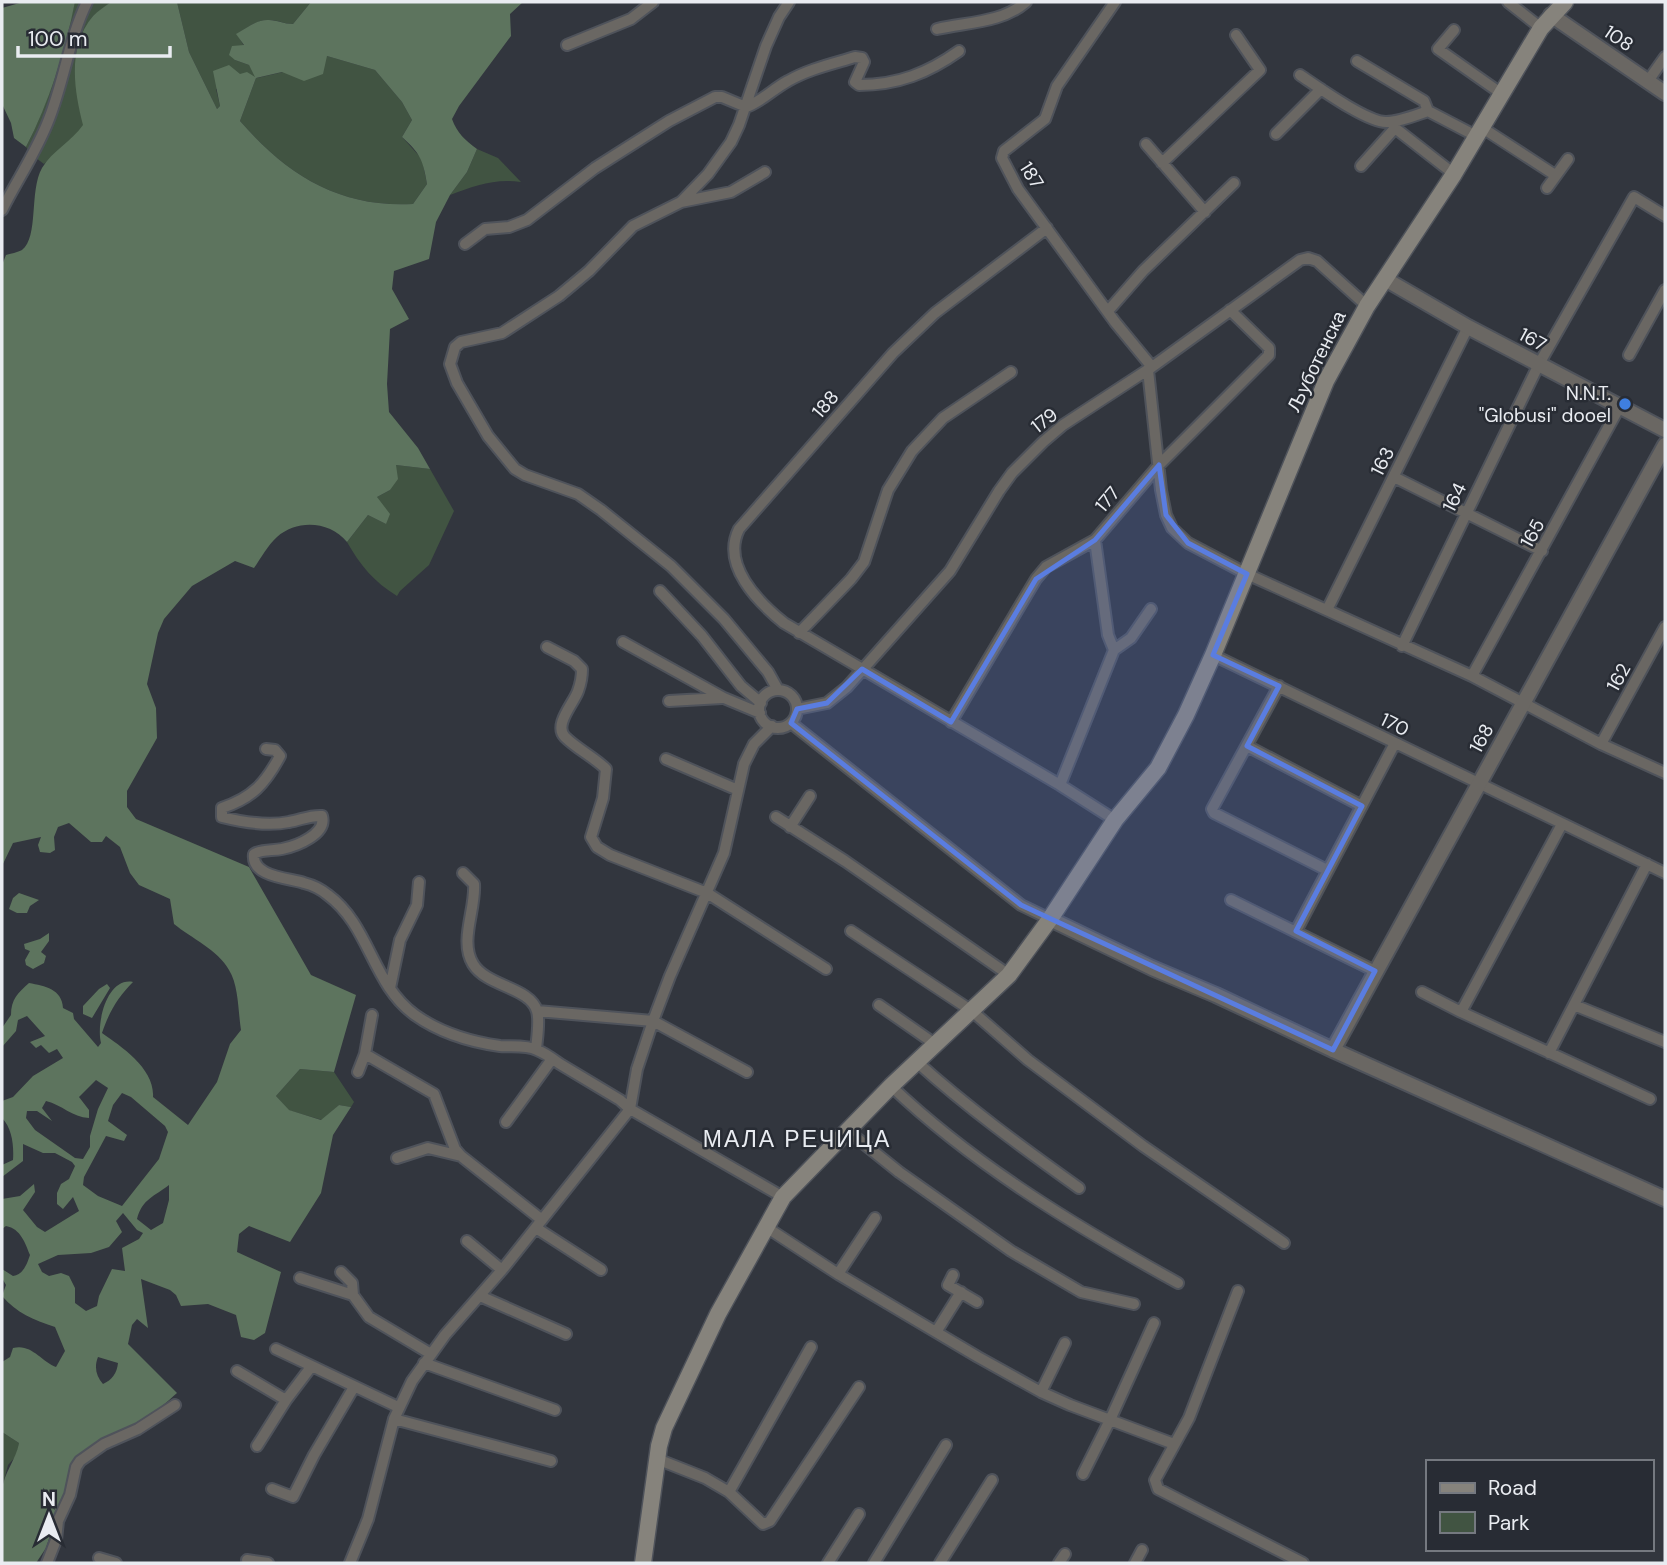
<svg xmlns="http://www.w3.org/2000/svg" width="1667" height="1565" font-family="'DM Sans',sans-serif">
  <rect width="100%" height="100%" fill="#32363e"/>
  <path fill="#415442" d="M75,2h36l-19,15 -13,89 5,19 -9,12 -31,27 -12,-9 -6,-8c24,-45 36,-96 49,-145z
    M177,2h134l-18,22c-9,0 -15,-4 -23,-4 -13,-1 -23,8 -33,14l7,12 -9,14 14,5 8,13 26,-6 44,-16 48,14 27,32 10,18 -10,17 20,22 5,25 -14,20c-74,4 -126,-29 -173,-83l16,-43 -40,11 4,17 -3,3 -28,-57z
    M477,149l21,9 23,24c-26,-4 -47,4 -71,13l17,-23z
    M396,465l34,4 24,42 -25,54 -29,26 -3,5c-23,-14 -37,-31 -50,-54l21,-27 18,9 -9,-27 13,-7z
    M300,1069l34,3 20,30 -3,5 -12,-2 -17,15 -34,-10 -12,-14z
    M2,1432l17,11 -2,12 -9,10 -6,23z"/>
  <path fill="#5d745e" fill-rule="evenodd" d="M23,2h52c-10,49 -26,101 -49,145l-12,-9 -3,-15 -9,-19v-96z
    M111,2h66l12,50 28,57 3,-3 -7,-35 16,-6 11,9 7,-2 8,5 -6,-12 -14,-5 -6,-5 3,-9 12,-1 -8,-11c11,-6 21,-15 33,-14 8,0 15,4 24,4l18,-22h212l-13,12 1,22 -52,70 -7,13c5,14 13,21 25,30l-10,23 -17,23 -14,27 -7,37 -35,12 -2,18 17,30 -19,10 -3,55 2,28 29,36 12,21 -34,-4 2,14 -8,11 -13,7 13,17 -4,10 -18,-9 -21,27c-17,-21 -50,-23 -70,-5 -9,8 -16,21 -23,31l-19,-7 -43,25 -28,33 -6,14 -11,51 9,24 1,30 -30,53v16l9,12 113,48 62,108 45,20 -22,77 -34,-3 -24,27 13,14 32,10 18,-15 12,2 -18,28 -12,58 -31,49 -41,-16 -10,8 -2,18 44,20 -16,61 -11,7 -13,-3 -5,-22 -28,-11 -27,2 -5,-11 -6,-5 -29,-11 7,49 -11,-9 -5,6 -4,19 49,49c-10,9 -20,18 -31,24 -25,16 -55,23 -73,48l-27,83 -10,15h-34c0,-23 -2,-50 0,-73 2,-18 14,-30 17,-47l-17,-11v-70l8,-5 3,-9c18,-5 28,13 43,19l9,-16 -10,-24c-22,-7 -38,-14 -53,-31l4,-11 -4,-7v-9l11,7c10,-1 14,-12 17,-21 -5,-12 -9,-26 -24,-29l-4,3v-30l18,-3 14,-12 1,8 -12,18 14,17 8,5 34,-21 -6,-14 -10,12 -6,-5v-11l4,-9 8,-5 6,-13 -3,-4 -17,-9h-12l-20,-9v17l-21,16v-12l11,-5c1,-15 -1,-32 -11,-42v-17l11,-4 20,-21 30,-18 -6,-9 -8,4 -8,-8 -5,3 -6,-6 15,-6 -18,-20 -9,4 -2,11 -14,16v-19l9,-13c0,-16 7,-22 18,-32 16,3 33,6 34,25l10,5 1,6 24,28 3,-4c-5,-20 6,-66 32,-61 -15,15 -24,30 -31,51 20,14 53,36 51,64l35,28 29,-43 13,-38 11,-14c-3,-18 -2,-44 -12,-60 -11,-20 -38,-32 -55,-46l-4,-25 -31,-14 -9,-12 -10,-26 -14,-11 -4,6h-11l-22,-19 -11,4 -4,10 1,13 -5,3 -10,-1 -2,-7 3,-8 -28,6 -11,23v-601l4,-10c4,-1 12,-3 16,-5 17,-13 7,-59 20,-82 10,-17 30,-27 41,-43 -9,-35 -16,-78 10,-109 5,-5 12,-10 18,-14zM327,56l48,14 27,32 10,18 -10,17c18,16 21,23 25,47l-14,20c-74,4 -126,-29 -173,-83l16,-43 26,-6 22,9 19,-7zM96,1080l12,8 -10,21 -8,27v11l-7,12 -8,-1 -40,-28 -9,-12 1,-7h10l15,10 -10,-13 4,-7c16,4 26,16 43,17v-8l-10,-13zM122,1093l9,4 34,29 3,6 -9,27 -37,47 -24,-10 -15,-11 1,-8 22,-41 18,5 3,-6 -19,-14 5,-16zM169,1185v15l-6,23 -12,7 -14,-11c5,-20 18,-23 32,-34zM123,1213l14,17 6,3 -4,6 -17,9 3,23 -13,-2 -13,27 -2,10 -11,5 -11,-8v-15l-6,-12 -8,-3 -12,3 -7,-4 -4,-8 20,-9 33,-2 18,-6 13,-15 -6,-11zM98,1357l20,6c-1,10 -6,17 -15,21 -7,-8 -9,-17 -5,-27z
    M19,893l20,7 -9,6 -3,7h-10l-8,-4 4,-11z
    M49,933v8l-8,11 5,4 -2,7 -11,6 -7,-4 -1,-5 5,-9 -5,-2 -1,-5 16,-5z
    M107,984l3,4 -18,30 -9,-4v-8l16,-17z"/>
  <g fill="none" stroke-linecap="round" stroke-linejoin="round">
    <defs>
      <path id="minor" d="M1115,2l-58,84 -12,33 -41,32 -2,7 16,31 97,133 37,45
        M1508,2l33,26
        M937,29c30,-7 65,-6 89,-27
        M1454,30l-16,19 64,45
        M567,45l64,-26 22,-17
        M1357,61l67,40 4,10 48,25
        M1300,75c18,12 66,47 86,47 13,0 30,-7 42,-11
        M1648,81l17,-24
        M1481,127l74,48
        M1276,134l45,-45
        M1146,144l59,68
        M1162,163l98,-93 -24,-35
        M1361,166l34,-38 59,46
        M1547,188l21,-29
        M681,202l50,-10 34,-20
        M2,210c15,-30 35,-59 47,-91 15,-38 20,-80 38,-117
        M1047,228l-112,85 -42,40 -154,176c-18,36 19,73 45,94l276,162 55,35
        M465,244l20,-15 24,-2 18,-7 68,-52 74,-47 46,-24h7l24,10c15,-5 27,-18 42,-26 21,-12 44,-17 67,-24l7,1 2,4 -9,20 4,3c39,0 69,-12 100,-34
        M1108,311l35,-40 91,-88
        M1629,355l36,-65
        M1148,370l13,120 5,25 6,13 16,15 59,31 225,102 129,68 64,29
        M1394,477l148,74
        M1095,540l13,95 6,15
        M660,591l42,45 39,50 20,17
        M1327,610l141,-283
        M799,633l52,-54 13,-17 24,-72 24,-39 31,-33 68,-46
        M623,642l101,56 36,15
        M1402,646l137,-282 95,-167 31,19
        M547,647l27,14 8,8c0,8 -1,14 -4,22 -4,12 -25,34 -13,46 12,12 29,20 41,32l-3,29 -12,39 6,10 13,8 97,38 119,76
        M1213,655l452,218
        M1472,676l148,-270
        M1279,686l-67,123 2,4 113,57
        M778,690l-10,-18 -44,-53 -53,-53 -70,-56 -23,-16 -53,-19 -10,-6 -27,-33 -31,-53 -7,-19 5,-17 6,-5 41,-9 57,-37 30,-25 44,-45 48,-24 27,-28 23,-32 8,-17 27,-79 13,-29 10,-15
        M759 709a19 19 0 1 1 38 0a19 19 0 1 1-38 0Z
        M669,701l53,-3
        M797,709l30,-6 20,-16 103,-116 49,-80 13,-18 31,-31 20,-17 89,-58 148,-107 8,-2 9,3 50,45
        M951,722l85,-143 10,-12 49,-27 64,-75 110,-110v-7l-39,-38
        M791,723l230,182 29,14
        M1601,744l64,-117
        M1247,746l115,60
        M266,749l9,1 5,6c-15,28 -28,42 -58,52v9c20,5 47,9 67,5 12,-2 21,-7 33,-6 5,18 -25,30 -40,33 -10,2 -19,0 -28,5 -3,23 35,24 50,29 8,2 18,7 24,12 42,31 44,89 87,120 24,17 56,27 85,31 11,1 27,-1 37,4 8,3 16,9 23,14 20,12 40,24 60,36l10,9 153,88
        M666,759l72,31
        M1060,785l54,-135 17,-12 20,-29
        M776,817l69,44 164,114
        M790,827l20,-31
        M463,873l11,11c2,25 -15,57 -1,80 14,23 57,23 64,47 3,10 0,27 -1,38
        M1231,900l144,71
        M851,931l121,80 56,49 115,86 141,97
        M1296,931l99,-188
        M390,988l10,-48 17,-35 2,-23
        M1422,992l39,20 101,-188
        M879,1005l56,39
        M1574,1005l91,37
        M537,1011l116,10 94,51
        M1461,1012l189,87
        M1549,1053l98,-189
        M365,1054l69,40 21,55 6,7 81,64
        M917,1062c51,46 106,86 162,126
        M358,1072l7,-18 7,-39
        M891,1086c84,80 186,141 287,197
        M506,1122l46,-63
        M848,1131l51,41 112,79 70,41 53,12
        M397,1158l31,-10 33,8
        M766,1227l72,47 140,83 63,35 29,13 104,39
        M536,1228l65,42
        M467,1241l35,29
        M341,1272l11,11 1,12
        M838,1274l37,-56
        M953,1275l-5,10 29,17
        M300,1278l53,17 16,22 62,37
        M1238,1291l-49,127 -34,62 3,9 145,74
        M480,1296l86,38
        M936,1332l25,-40
        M276,1349l122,58
        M424,1363l131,47
        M237,1371l49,29
        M1041,1392l24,-49
        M394,1419l157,42
        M257,1446l29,-46 25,-33
        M657,1459l48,19 24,14 34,32 7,-3 89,-134
        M1083,1474l27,-54 44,-97
        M272,1489l21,8 21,-42 40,-68
        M729,1492l82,-145
        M99,1558l17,5
        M247,1560l21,3
        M47,1563l9,-23 2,-19 12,-26 6,-28 4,-6 24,-17 34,-15 37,-24
        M350,1563l18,-44 26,-100 18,-38 33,-46 57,-65 128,-161 7,-40 16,-48 17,-45 54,-123 20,-89 10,-20 18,-18
        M828,1563l31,-49
        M874,1563l72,-118
        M940,1563l52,-83
        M1059,1563l6,-9
        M1135,1563l7,-13"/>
      <path id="tertiary" d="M1551,15l114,78
        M1385,279l83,48 197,103
        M1050,919l102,49 64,27 117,55 332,149
        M1333,1050l332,-605"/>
      <path id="secondary" d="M643,1563l16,-117 5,-18 54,-114 65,-117 108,-111 118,-111 41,-56 65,-99 43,-52 28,-53 27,-60 113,-274 41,-75 87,-132 87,-146 24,-26"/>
    </defs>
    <use href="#minor" stroke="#4f535b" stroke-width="14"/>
    <use href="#tertiary" stroke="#4f535b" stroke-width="18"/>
    <use href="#secondary" stroke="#4f535b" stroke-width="19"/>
    <use href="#minor" stroke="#6a6763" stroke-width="10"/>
    <use href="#tertiary" stroke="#6a6763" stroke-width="14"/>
    <use href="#secondary" stroke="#86837c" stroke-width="16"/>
  </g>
  <path fill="#5a7de0" fill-opacity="0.2" stroke="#5a7de0" stroke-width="5" stroke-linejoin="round" d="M1159,465l7,50 22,28 59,31 -34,81 66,31 -32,60 115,60 -66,125 79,40 -42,79 -312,-145 -230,-182 6,-14 30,-6 35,-34 89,53 85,-143 59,-39z"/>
  <circle fill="#3f7fe0" stroke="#282c34" stroke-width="2.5" cx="1625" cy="404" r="7"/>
  <g text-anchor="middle" stroke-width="5" stroke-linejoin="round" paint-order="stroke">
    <g font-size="19" fill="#e9ecf1" stroke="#282c34">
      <text transform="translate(1619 38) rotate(34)" y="7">108</text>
      <text transform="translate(1032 175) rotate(58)" y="7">187</text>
      <text transform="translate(1533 339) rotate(28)" y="7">167</text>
      <text transform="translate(1316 361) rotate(-64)" y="7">Љуботенска</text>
      <text transform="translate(825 404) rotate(-49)" y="7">188</text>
      <text transform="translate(1044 420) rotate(-38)" y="7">179</text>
      <text transform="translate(1382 461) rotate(-63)" y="7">163</text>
      <text transform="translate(1454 497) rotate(-64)" y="7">164</text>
      <text transform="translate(1107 499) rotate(-50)" y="7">177</text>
      <text transform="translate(1532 533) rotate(-61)" y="7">165</text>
      <text transform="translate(1618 677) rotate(-61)" y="7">162</text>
      <text transform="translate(1395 724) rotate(26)" y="7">170</text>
      <text transform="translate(1481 738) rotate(-62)" y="7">168</text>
    </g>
    <g font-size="19" fill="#e9ecf1" stroke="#282c34" text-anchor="end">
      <text x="1611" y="400">N.N.T.<tspan x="1611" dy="22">"Globusi" dooel</tspan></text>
    </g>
    <g font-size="23" letter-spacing="2" fill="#e9ecf1" stroke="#282c34">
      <text x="797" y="1147">МАЛА РЕЧИЦА</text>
    </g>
  </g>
  <rect width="1667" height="1565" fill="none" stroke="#e9ecf1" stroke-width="7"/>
  <rect x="1426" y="1460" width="228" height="91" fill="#282c34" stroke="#757980" stroke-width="2"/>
  <rect x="1440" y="1483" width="35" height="10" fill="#86837c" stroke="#757980" stroke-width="2"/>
  <text x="1488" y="1495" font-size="21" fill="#e9ecf1">Road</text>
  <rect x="1440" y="1512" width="35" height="21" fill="#415442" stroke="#757980" stroke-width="2"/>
  <text x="1488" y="1530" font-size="21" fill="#e9ecf1">Park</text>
  <g transform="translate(49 1516)" stroke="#282c34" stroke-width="5" paint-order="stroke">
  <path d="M0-5L12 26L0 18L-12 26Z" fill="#e9ecf1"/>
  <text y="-10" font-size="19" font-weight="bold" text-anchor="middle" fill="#e9ecf1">N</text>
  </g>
  <path d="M18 46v10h152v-10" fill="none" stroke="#e9ecf1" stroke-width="3.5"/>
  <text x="28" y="46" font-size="21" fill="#e9ecf1" stroke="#282c34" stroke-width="5" paint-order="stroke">100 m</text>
</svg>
